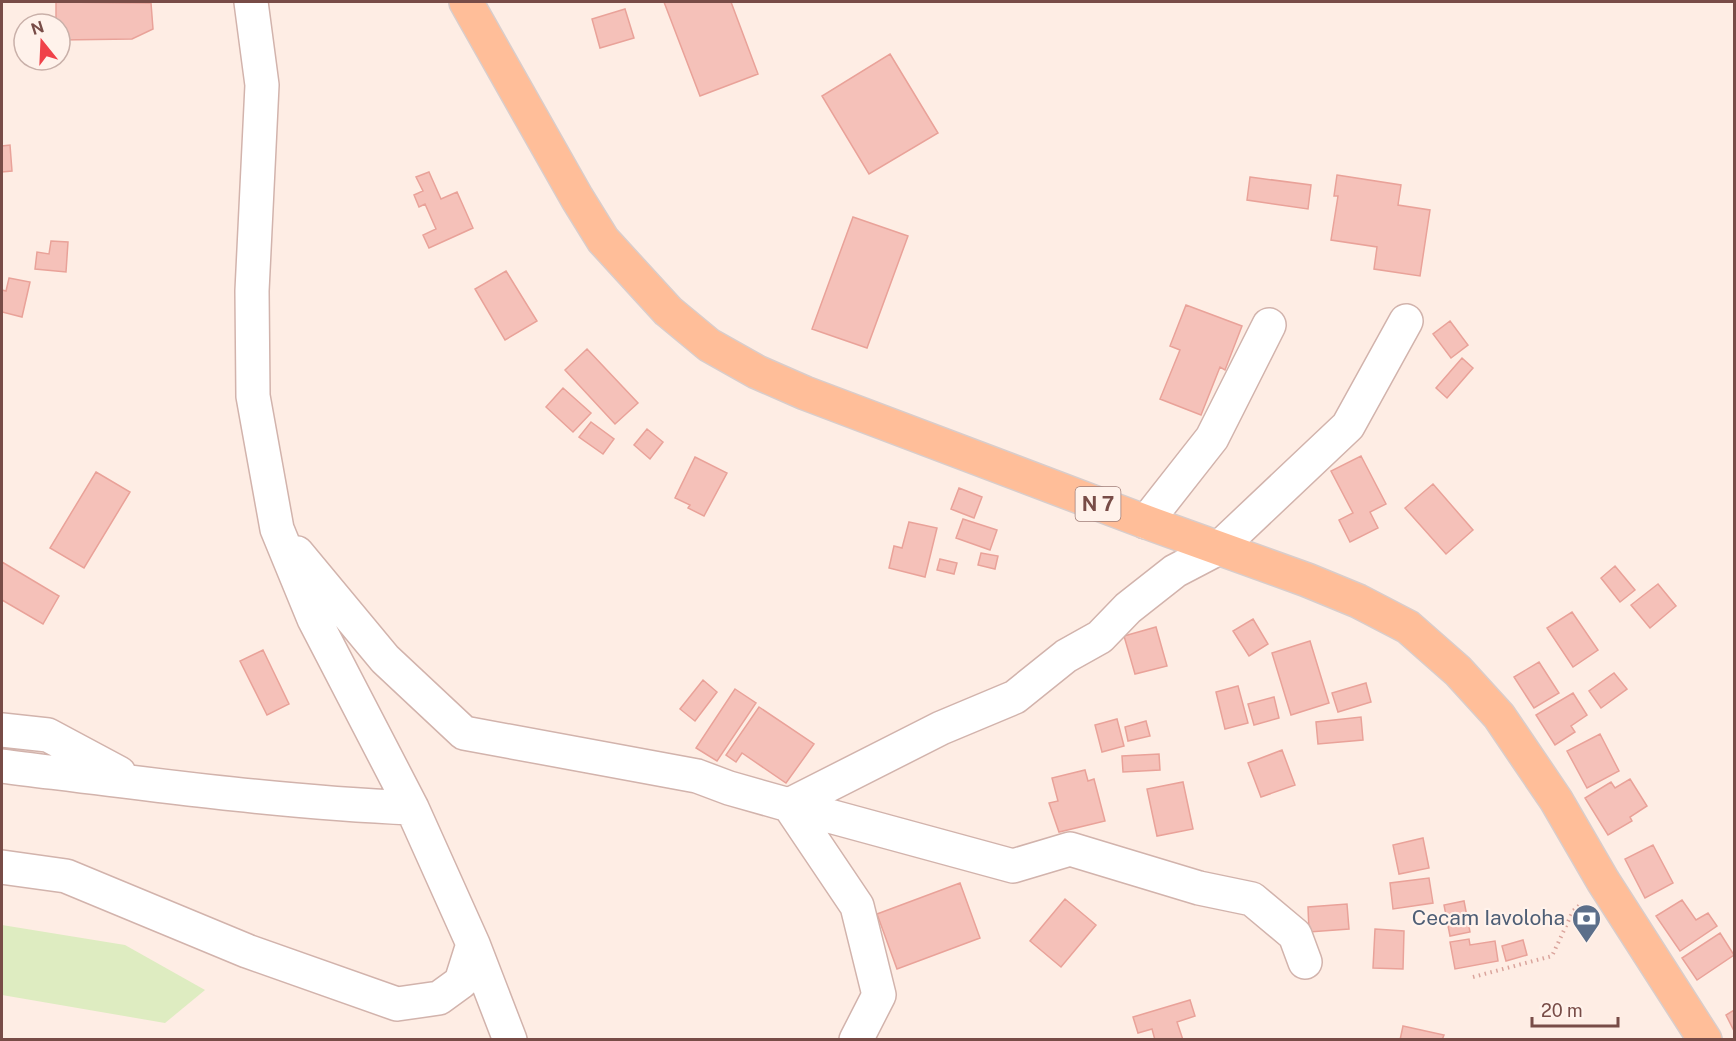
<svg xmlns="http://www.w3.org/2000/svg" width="1736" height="1041" font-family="'Public Sans',sans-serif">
  <rect width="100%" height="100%" fill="#feede4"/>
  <path fill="#deecc1" d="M2,925l123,20 80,45 -40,33 -163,-28z"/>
  <path fill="#f5c1b9" stroke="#e9a299" stroke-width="1.5" d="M56,2l95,1 2,26 -21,10 -72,1v-16h-4z
    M664,2h67l27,72 -58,22z
    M625,9l9,29 -34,10 -8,-29z
    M890,54l48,79 -69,41 -47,-78z
    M10,145l2,26 -10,1v-26z
    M429,172l12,27 16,-7 16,36 -44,20 -6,-13 13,-6 -11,-25 -6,3 -5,-12 9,-4 -7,-14z
    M1337,175l64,10 -3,20 32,5 -10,66 -46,-7 3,-22 -46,-7 7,-44h-4z
    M1250,177l61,8 -3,24 -61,-9z
    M853,217l55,19 -41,112 -55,-19z
    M51,241l17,1 -2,30 -31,-3 2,-17 12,2z
    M506,271l31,50 -32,19 -30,-51z
    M9,278l21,4 -8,35 -20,-5v-22l4,1z
    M1186,305l56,21 -17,44 -5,-3 -19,48 -41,-16 20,-49 -10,-4z
    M1450,321l18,24 -17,13 -18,-24z
    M587,349l51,54 -23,21 -50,-54z
    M1462,358l11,10 -26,30 -11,-10z
    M563,388l28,25 -18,19 -27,-25z
    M591,422l23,17 -11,15 -24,-17z
    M647,429l16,13 -13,17 -16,-14z
    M1361,456l25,48 -16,8 8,16 -28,14 -11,-22 14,-7 -22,-42z
    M695,457l32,16 -23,43 -16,-8 2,-3 -15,-7z
    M96,472l34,20 -46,76 -34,-20z
    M1433,484l40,46 -27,24 -41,-46z
    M959,488l23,9 -8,21 -23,-9z
    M963,519l34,11 -7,20 -34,-12z
    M909,522l28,6 -12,49 -36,-9 5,-22 8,2z
    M981,553l17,3 -3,13 -17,-4z
    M940,559l17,4 -3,11 -17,-4z
    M2,562l57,34 -16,28 -41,-24z
    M1615,566l20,24 -15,12 -19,-24z
    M1658,584l18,22 -26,22 -19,-23z
    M1572,612l26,38 -25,17 -26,-39z
    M1253,619l15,25 -19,12 -16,-25z
    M1156,627l11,39 -32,8 -11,-38z
    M1310,641l19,62 -38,12 -19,-62z
    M263,650l26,54 -22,11 -27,-54z
    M1539,662l20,31 -25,15 -20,-31z
    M1614,673l13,16 -26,19 -12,-17z
    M703,680l14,12 -22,29 -15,-12z
    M1366,683l5,19 -33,10 -6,-19z
    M1238,686l10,37 -23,6 -9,-37z
    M735,689l21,14 -39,58 -21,-13z
    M1573,693l14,22 -16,11 4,6 -20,13 -19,-30z
    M1274,697l5,21 -25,7 -6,-21z
    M759,707l55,37 -28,39 -44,-30 -6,9 -10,-7z
    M1361,717l2,23 -45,4 -2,-22z
    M1117,719l7,27 -22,6 -7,-27z
    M1146,721l4,15 -22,5 -3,-14z
    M1600,734l19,37 -32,17 -20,-37z
    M1282,750l13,35 -34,12 -13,-34z
    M1159,754l1,16 -37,2 -1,-16z
    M1085,770l3,11 6,-2 11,42 -46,11 -10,-29 9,-2 -6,-23z
    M1630,779l17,27 -17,11 2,4 -24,14 -23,-37 26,-16 4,6z
    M1183,782l10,47 -36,7 -10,-47z
    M1423,838l6,30 -30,6 -6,-29z
    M1653,845l20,38 -28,15 -20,-39z
    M1429,878l4,25 -40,6 -3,-26z
    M960,883l20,55 -83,31 -20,-55z
    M1065,899l31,26 -35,42 -31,-26z
    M1682,900l14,20 12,-7 9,13 -37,25 -24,-35z
    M1464,901l6,31 -20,4 -6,-31z
    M1347,904l2,25 -40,3 -1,-25z
    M1375,929l29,2 -1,38 -30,-1z
    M1720,933l14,22 -37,25 -15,-22z
    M1469,939l1,6 25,-4 3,20 -43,8 -5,-27z
    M1523,940l4,15 -21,6 -4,-15z
    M1190,1000l5,16 -18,6 6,18h-28l-3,-11 -14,4 -5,-16z
    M1734,1010v21l-8,-16z
    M1403,1026l41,9 -2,5h-42z"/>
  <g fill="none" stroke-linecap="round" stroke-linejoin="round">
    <defs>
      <path id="minor" d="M251,2l11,83 -10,206 1,105 24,133 37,90 98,189 61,136 37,96
        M1146,522l66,-84 57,-113
        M297,553l88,106 79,74 233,43 32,12 60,17 68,101 22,89 -23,45
        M2,730l46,5 71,38
        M2,766c136,17 273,36 410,42
        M789,805l152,-77 74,-31 51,-41 34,-19 28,-29 47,-37 44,-23 129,-122 58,-105
        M789,805l224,61 57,-17 129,39 53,11 43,36 10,27
        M2,867l64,9 181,75 150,53 42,-6 22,-16 12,-38"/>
      <path id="major" d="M466,2l111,196 26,42 65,71 41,34 48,27 48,21 341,129 161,58 51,21 50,26 50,44 41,45 57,84 47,81 102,159"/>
    </defs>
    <use href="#minor" stroke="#d2b3ac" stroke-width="36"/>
    <use href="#major" stroke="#d9cdcb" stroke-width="36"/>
    <path stroke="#daa49c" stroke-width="4" stroke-dasharray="1.5 4.5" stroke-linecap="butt" d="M1473,977l79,-21 21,-45 9,-8"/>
    <use href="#minor" stroke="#fff" stroke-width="33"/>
    <use href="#major" stroke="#ffbe99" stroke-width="33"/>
  </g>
  <defs>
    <symbol id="bank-pin" viewBox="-11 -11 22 30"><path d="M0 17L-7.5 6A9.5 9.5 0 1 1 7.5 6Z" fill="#5c6f8a" stroke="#fff2eb"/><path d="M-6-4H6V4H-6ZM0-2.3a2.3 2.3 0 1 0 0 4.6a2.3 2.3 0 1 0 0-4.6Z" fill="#fff"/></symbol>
  </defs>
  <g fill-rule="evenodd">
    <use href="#bank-pin" x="1570" y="902" width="33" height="45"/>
  </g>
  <g text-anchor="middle" stroke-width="4.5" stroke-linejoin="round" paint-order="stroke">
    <rect fill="#fff2eb" stroke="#a07e78" stroke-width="1.5" x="1075.5" y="487" width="45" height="34" rx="4.5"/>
    <g font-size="20" font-weight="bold" fill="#784c47">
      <text x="1098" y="511">N 7</text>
    </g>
    <g font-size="21" fill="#4e5e75" stroke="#fff2eb" text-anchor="end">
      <text x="1565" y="925">Cecam Iavoloha</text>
    </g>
  </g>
  <rect width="1736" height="1041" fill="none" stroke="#784c47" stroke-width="6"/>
  <g transform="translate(42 42) rotate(342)"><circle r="28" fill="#fff2eb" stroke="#c9b0a9" stroke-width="1.5"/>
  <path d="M0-4.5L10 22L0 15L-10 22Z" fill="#f04149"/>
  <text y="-9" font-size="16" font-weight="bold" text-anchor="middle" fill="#784c47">N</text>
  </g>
  <path d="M1532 1017v9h86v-9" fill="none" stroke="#784c47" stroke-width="3"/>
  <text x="1541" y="1017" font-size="18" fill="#784c47" stroke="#fff2eb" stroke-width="4.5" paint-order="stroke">20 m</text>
</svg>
